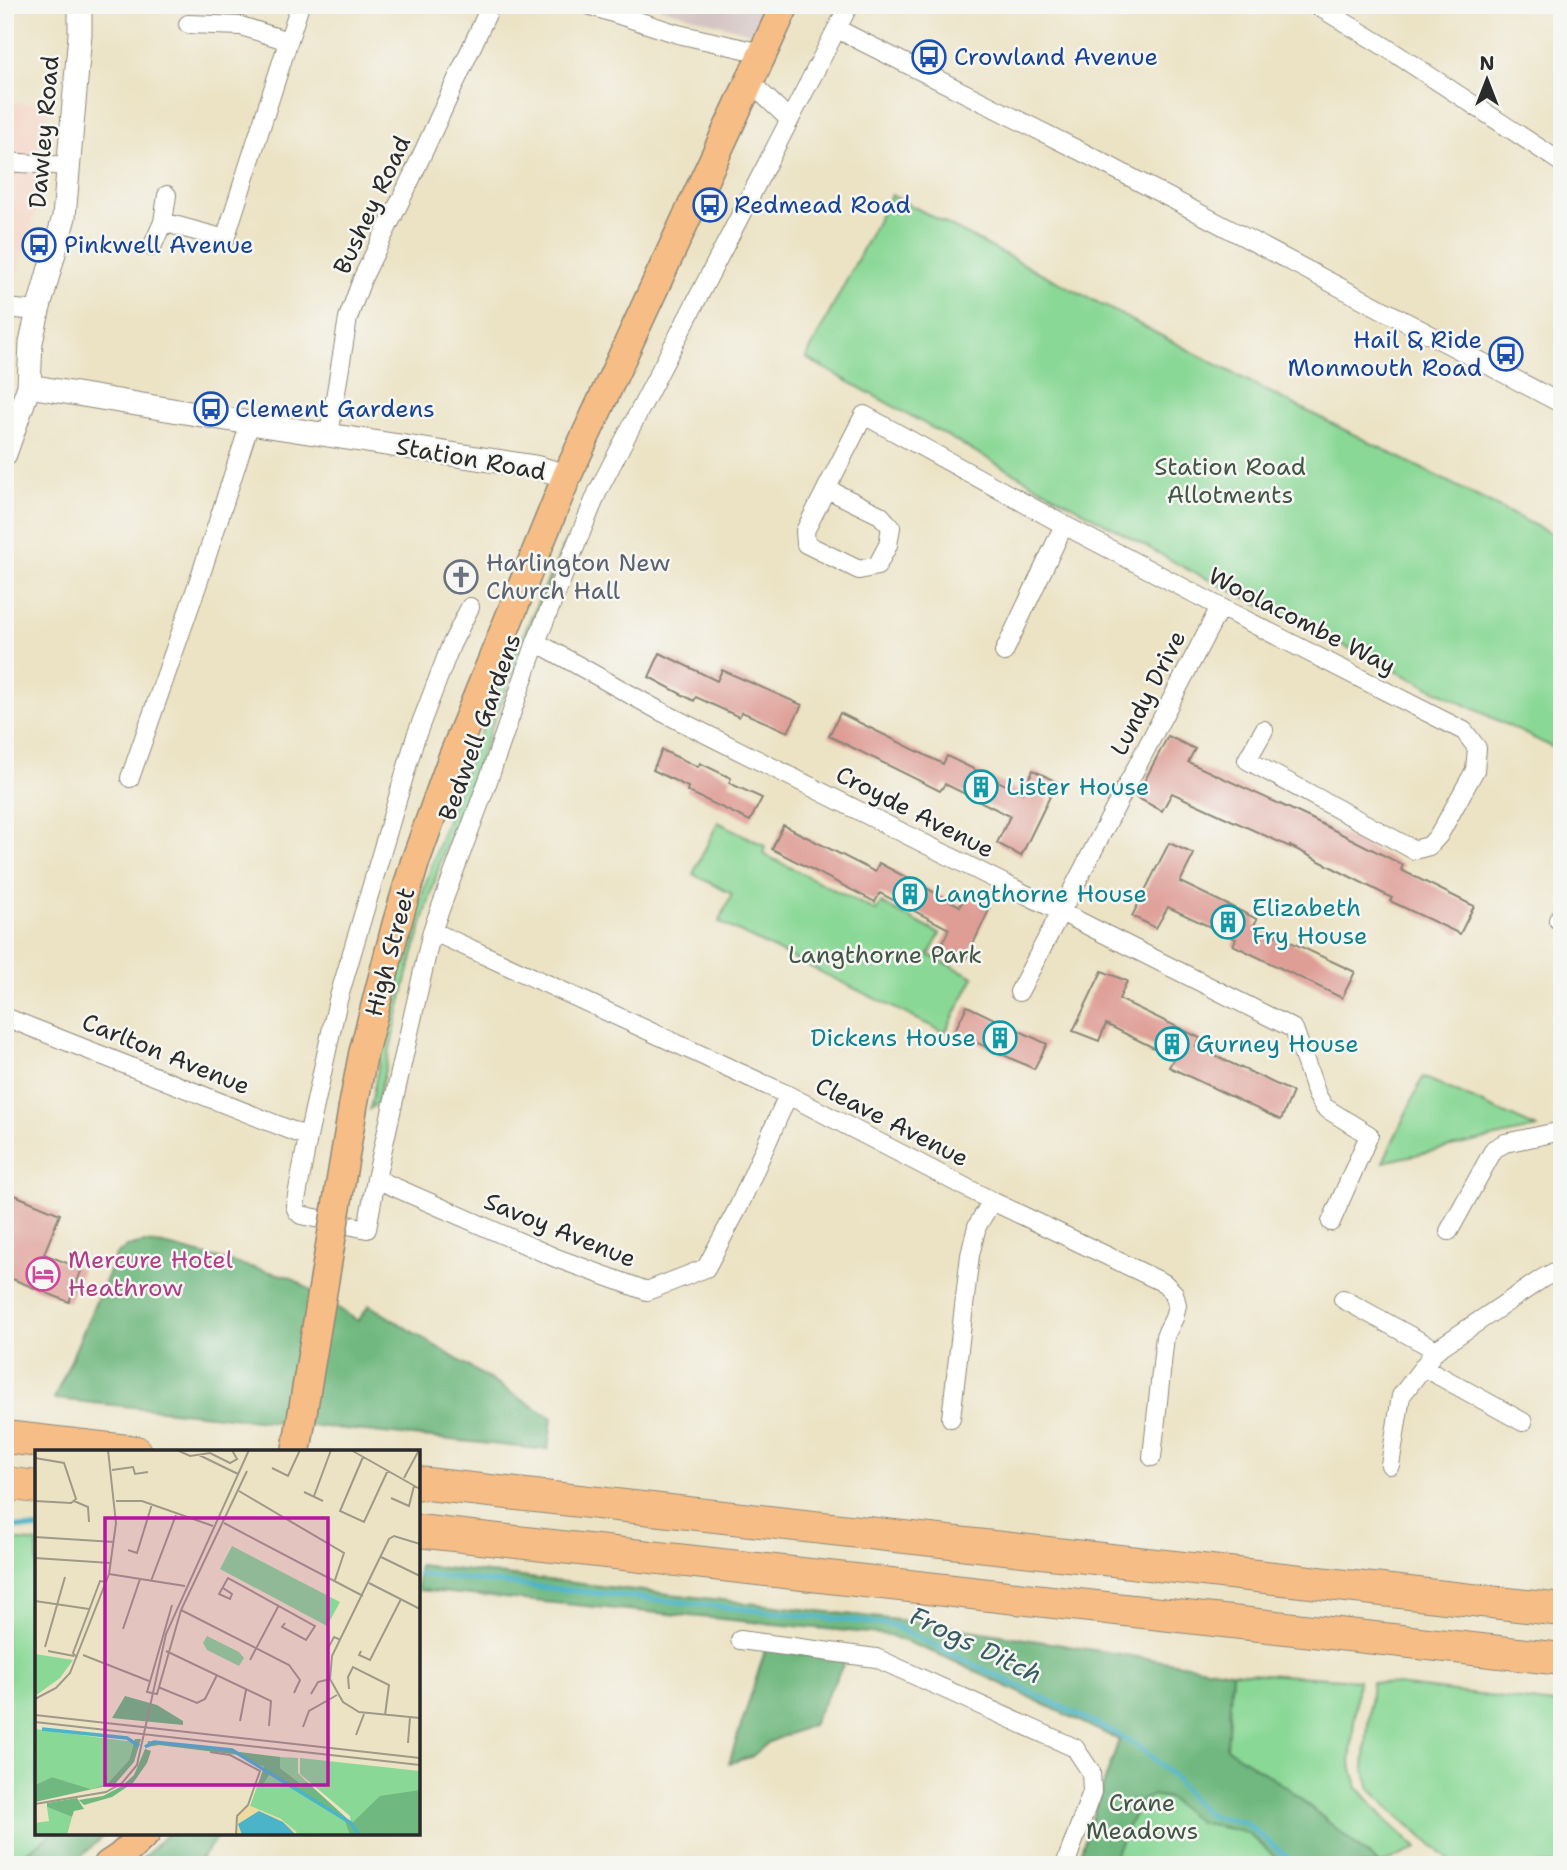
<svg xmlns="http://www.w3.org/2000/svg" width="1567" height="1870" font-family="'Shantell Sans',sans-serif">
  <rect width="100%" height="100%" fill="#f6f6f2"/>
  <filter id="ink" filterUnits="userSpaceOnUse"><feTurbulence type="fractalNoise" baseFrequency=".0143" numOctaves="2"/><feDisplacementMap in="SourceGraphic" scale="14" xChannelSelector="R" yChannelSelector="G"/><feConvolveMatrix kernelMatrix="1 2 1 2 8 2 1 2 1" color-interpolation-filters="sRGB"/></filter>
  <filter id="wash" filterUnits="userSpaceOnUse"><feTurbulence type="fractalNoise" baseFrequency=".00686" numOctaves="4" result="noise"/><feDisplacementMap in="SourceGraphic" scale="28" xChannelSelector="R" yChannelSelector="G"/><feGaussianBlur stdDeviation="1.57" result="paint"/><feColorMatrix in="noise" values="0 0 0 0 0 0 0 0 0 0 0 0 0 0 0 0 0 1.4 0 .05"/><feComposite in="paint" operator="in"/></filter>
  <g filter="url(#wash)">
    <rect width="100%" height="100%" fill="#ece3c5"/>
    <path fill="#f5d3c2" d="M5,102l44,3 -6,81 -38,134z"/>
    <path fill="#d1c0bd" d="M651,5h120l-14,30z"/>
    <path fill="#8ad896" stroke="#5a8260" stroke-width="2" d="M891,195l388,202 283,142v213l-373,-182 -383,-212z
      M567,539l-74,184 -52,136 -33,114 -30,126 -2,5 -6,5c19,-99 44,-197 78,-292 34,-95 77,-187 119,-278z
      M718,822l47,24 -2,8 113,57 5,-8 59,31 -11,21 45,22 -29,56 -226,-111 13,-28 -39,-20z
      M1423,1077l114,51 -154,34z
      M5,1539l32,4v290h16l-39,28 -9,4z
      M1232,1672l126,8 -8,83 8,25 30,34 29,26 -37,17 -94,-78 -60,-39z
      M1372,1682l190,23v160h-107l-66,-57 -19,-19 -6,-21z
      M1119,1740l129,90 43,35h-215z"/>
    <path fill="#6fb87f" stroke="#4d7255" stroke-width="2" d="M144,1243l20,2 126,32 68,44 11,-16 183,113 -4,32 -494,-51 62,-144 11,-8z
      M418,1565l514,59 300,48 -5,76 59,39 94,78h-96l-36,-32 -49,-11 -31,-24 -15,-3 -13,6 -30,64h-34l43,-125 -174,-83 -56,-22 -471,-45z
      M766,1648l79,13 -33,64 -43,17 -18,15 -22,6z
      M53,1833h53l-30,29 -7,3h-64l9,-4z
      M168,1833h52l-18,24 -10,8h-56z"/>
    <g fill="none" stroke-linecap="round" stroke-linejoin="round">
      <path stroke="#4bb4c9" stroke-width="5" d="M5,1526l32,3
        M418,1574l474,51 221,107 28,16 32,28 18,22 19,18 34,6 53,43"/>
    </g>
    <g id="blocks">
      <path fill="#de9d95" d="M660,653l57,28 5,-11 80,35 -14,27 -46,-20 -3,5 -43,-20 -2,4 -45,-24z
        M840,713l103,51 4,-8 75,37 11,-23 24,12 -36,74 -24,-13 13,-27 -65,-32 -5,7 -111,-55z
        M1168,736l27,13 -7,13 122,56 93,47 -2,5 73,36 -14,28 -70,-33 2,-3 -102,-52v1l-118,-54 -10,18 -26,-14z
        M662,750l36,17 2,-4 31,15 -2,5 33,15 -12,23 -63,-30 1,-4 -35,-17z
        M783,825l92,47 4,-9 81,43 5,-11 25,13 -26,55 -25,-12 10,-22 -69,-36 -5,9 -103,-53z
        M1169,843l25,11 -14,28 77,37 -3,6 101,47 -13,26 -109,-53 3,-6 -68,-32 -12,21 -24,-12z
        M1102,971l25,10 -8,18 81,39 -4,9 97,45 -12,28 -112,-53 5,-9 -68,-34 -7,17 -26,-10z
        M967,1006l80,38 -13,25 -80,-37z
        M5,1191l55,23 -16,40 38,15 -13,33 -64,-26z"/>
    </g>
  </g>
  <g filter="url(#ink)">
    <use href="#blocks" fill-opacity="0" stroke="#8c8778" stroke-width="2"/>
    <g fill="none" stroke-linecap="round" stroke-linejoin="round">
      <defs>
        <path id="minor" d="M588,5l90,29 84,19
          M1316,5l71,43 175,115
          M188,24l53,2 47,15
          M837,29l257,129 468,246
          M749,81l41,39
          M5,162l63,4
          M163,222l62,17 75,-234
          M152,247l11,-25 4,-27
          M5,308l33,3
          M329,435l19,-117 15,-41 45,-92 83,-180
          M827,489l53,26 11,12 -3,18 -11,21 -18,4 -53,-26 -1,-13 59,-116 200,110 156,82 244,124 13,17 -2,22 -36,65 -10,11 -15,4 -167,-90 17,-30
          M470,607l-19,38 -35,91 -78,264 -30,137 -13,69 2,5 4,4 66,14 9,-50 56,-248 57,-153 47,-136 62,-151 251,-486
          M536,642l122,68 636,319 23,66 7,12 45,28 -38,87
          M1004,652l60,-127
          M130,778l69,-198 51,-157
          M1558,920l4,-7
          M432,931l356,164 204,106 172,82 10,10 3,12 -3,13 -9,18 -13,121
          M1019,992l201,-385
          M5,1017l303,120
          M376,1179l180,79 91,33 59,-23 33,-62 49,-111
          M1449,1231l45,-82 11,-6 57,-12
          M1343,1299l93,51
          M1423,1367l100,55
          M951,1418l19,-163 7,-29 15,-25
          M1390,1465l11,-69 35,-46 107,-72 19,-10
          M740,1640l136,18 199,90 16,24 1,20 -27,73"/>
        <path id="tertiary" d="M29,386l221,37 285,44 32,9
          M5,454l24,-68 2,-44 7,-31 26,-94 16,-183v-29"/>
        <path id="primary" d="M353,1107l10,-53 33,-128 19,-64 37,-103 115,-283 218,-471
          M108,1865l12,-8 26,-24"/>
        <path id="motorway" d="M5,1437l131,15
          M5,1483l32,4
          M418,1483l1144,127
          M418,1531l1144,128"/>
      </defs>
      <use href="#minor" stroke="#8c8778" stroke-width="20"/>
      <use href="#tertiary" stroke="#8c8778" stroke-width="25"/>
      <use href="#primary" stroke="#8c8778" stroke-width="31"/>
      <use href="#motorway" stroke="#8c8778" stroke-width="34"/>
      <use href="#minor" stroke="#fff" stroke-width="18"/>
      <use href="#tertiary" stroke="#fff" stroke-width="23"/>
      <use href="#primary" stroke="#f6be86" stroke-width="28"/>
      <use href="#motorway" stroke="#f6be86" stroke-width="32"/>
      <defs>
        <path id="primary-bridge" d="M296,1452l57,-345"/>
      </defs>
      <use href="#primary-bridge" stroke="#8c8778" stroke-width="31" stroke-linecap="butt"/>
      <use href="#primary-bridge" stroke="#f6be86" stroke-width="28"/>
    </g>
  </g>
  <defs>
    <symbol id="bus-ring" viewBox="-11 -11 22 22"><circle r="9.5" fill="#f6f6f2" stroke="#1a4fb4" stroke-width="1.5"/><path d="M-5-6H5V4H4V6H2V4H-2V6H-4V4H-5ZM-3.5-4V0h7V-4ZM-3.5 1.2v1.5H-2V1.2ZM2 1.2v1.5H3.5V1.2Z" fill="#1a4fb4"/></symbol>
    <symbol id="church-ring" viewBox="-11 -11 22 22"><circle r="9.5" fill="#f6f6f2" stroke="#6b7280" stroke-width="1.5"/><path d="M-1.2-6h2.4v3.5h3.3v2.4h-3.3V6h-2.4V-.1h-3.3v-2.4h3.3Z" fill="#6b7280"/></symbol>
    <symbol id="building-ring" viewBox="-11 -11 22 22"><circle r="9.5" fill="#f6f6f2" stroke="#0f9aa8" stroke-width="1.5"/><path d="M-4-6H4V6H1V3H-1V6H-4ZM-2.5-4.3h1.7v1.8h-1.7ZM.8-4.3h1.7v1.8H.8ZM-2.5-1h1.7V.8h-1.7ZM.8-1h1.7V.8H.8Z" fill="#0f9aa8"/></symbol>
    <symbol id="hotel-ring" viewBox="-11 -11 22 22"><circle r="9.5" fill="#f6f6f2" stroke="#d1479c" stroke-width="1.5"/><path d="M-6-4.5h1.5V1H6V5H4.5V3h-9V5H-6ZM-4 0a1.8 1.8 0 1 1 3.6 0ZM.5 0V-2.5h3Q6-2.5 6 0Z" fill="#d1479c"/></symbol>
  </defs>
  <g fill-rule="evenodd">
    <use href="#bus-ring" x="910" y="38" width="38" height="38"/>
    <use href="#bus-ring" x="691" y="186" width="38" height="38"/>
    <use href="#bus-ring" x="20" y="226" width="38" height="38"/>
    <use href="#bus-ring" x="1487" y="335" width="38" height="38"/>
    <use href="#bus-ring" x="192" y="390" width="38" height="38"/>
    <use href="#church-ring" x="442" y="558" width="38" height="38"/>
    <use href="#building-ring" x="962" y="768" width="38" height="38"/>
    <use href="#building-ring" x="891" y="875" width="38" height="38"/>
    <use href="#building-ring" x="1209" y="903" width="38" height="38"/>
    <use href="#building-ring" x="981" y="1019" width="38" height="38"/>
    <use href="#building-ring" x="1153" y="1025" width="38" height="38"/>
    <use href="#hotel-ring" x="24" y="1255" width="38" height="38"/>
  </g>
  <g text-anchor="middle" stroke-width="5" stroke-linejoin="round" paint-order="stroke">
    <g font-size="24" fill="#164399" stroke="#f6f6f2" text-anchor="start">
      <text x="954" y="65">Crowland Avenue</text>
      <text x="734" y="213">Redmead Road</text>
      <text x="64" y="253">Pinkwell Avenue</text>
      <text x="1482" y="348" text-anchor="end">Hail &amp; Ride<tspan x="1482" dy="28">Monmouth Road</tspan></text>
      <text x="235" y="417">Clement Gardens</text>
    </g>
    <g font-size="24" fill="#2b2b2b" stroke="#f6f6f2">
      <text transform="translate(44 132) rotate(-85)" y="8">Dawley Road</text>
      <text transform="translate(372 205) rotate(-65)" y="8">Bushey Road</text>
      <text transform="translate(471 459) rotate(10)" y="8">Station Road</text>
      <text transform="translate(1302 621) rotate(27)" y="8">Woolacombe Way</text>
      <text transform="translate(1148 693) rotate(-63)" y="8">Lundy Drive</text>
      <text transform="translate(480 727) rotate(-70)" y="8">Bedwell Gardens</text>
      <text transform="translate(915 812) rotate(27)" y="8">Croyde Avenue</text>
      <text transform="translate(390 952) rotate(-75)" y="8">High Street</text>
      <text transform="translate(166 1054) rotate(22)" y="8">Carlton Avenue</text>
      <text transform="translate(892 1122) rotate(27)" y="8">Cleave Avenue</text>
      <text transform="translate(560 1230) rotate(22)" y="8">Savoy Avenue</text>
    </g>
    <g font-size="24" fill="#435646" stroke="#f6f6f2">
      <text x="1230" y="475">Station Road<tspan x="1230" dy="28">Allotments</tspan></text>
      <text x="885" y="963">Langthorne Park</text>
      <text x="1142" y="1811">Crane<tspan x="1142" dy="28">Meadows</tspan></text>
    </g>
    <g font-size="24" fill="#5b616d" stroke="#f6f6f2" text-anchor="start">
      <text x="486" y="571">Harlington New<tspan x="486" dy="28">Church Hall</tspan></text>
    </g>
    <g font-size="24" fill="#0d838f" stroke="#f6f6f2" text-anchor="start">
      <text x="1006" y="795">Lister House</text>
      <text x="934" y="902">Langthorne House</text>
      <text x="1252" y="916">Elizabeth<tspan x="1252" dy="28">Fry House</tspan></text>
      <text x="976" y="1046" text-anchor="end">Dickens House</text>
      <text x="1196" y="1052">Gurney House</text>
    </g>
    <g font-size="24" fill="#b23c85" stroke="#f6f6f2" text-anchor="start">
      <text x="68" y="1268">Mercure Hotel<tspan x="68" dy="28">Heathrow</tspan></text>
    </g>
    <g font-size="26" font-style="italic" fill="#365b62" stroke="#f6f6f2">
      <text transform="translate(976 1645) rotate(26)" y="9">Frogs Ditch</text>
    </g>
  </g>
  <g transform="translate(35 1450)">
    <rect width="385" height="385" fill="#ece3c5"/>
    <path d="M197,96l108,56 -13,24 -107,-57zM172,186l32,16 5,6 -5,8 -32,-16 -4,-7zM0,204l38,6 -13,18 -25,18zM0,279l99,13 -5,18 -22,24 -16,5 -39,-12 -17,8zM245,307l18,1v15l9,9 -6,2 -21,-16zM265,308l120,13v64l-69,-11 -1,-8 -50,-42zM229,317l87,57 3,11h-59l-14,-16 -31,-13zM12,357l25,10 -5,18h-32v-12l14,-2z" fill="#8ad896"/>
    <path d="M90,246l32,9 26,16v4l-71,-7zM100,289h6l-7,23 -19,22 -80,18v-17l17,-8 39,12 16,-5 22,-24zM113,291l132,16v11l21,16 6,-2 45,41 28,-27 40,-6v45h-70l-5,-14 -62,-41 -14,-5 -7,11 -4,-1 6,-18 -25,-12 -80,-10 -12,2zM110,299l6,2 -4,12 -14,20 -21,14 -28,8 -5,-5 24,-4 19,-10 12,-11zM42,348l7,11 -10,2 -2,6 -25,-10v-4z" fill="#6fb87f"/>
    <path d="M213,355l33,14 16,13 -3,3 -8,-10 -27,-13 -21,12 4,11h-6l1,-19z" fill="#eeda9e"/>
    <path d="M224,361l24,11 12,12 -53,1 -4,-11z" fill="#4bb4c9"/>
    <path fill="none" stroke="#4bb4c9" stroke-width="3.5" d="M7,279l85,9 12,8M110,297l9,-5 78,8 119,73 8,12"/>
    <path fill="none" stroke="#9f9987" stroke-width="2" d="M142,0l13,6 20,-3 20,10 7,-4 -5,-9M316,0l69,39M164,5l39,19M328,7l-23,54 24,11 24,-52M0,8l29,5 12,36 -5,4 -36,-2M237,18l16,8 12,-26M77,20l21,-3 2,7 13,-2M369,28l15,-28M204,41l105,62 -9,27M269,42l19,9M279,46l17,-46M356,48l18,8 5,-20M39,51l14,6 1,15M81,51h26l71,25M189,73l139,73M0,87l79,5M385,94l-26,-8 -5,3 -57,117 -2,23 13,23 16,10 61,6M93,100l9,3 15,-49M346,107l39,19M0,108l75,5M74,124l76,12M116,131l25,-66M334,133l51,26M188,138l9,6 -2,5 -11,-5 9,-16 87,48 -9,14 -24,-13 3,-4M0,151l54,8M137,155l-25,87 10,2 24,-84 66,-139M146,160l108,55 11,15 -6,13M88,179l17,-50M10,197l20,-70M292,200l7,-13 7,3M13,201l26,5M131,201l105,50 -2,25M326,201l-2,4 11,5 31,-61M48,205l66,26M42,208l-4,-5 27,-72 6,1M215,210l29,-55M123,237l39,16 8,-4 12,-24M314,239l-1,-12 5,-10 36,18 -4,30M276,244l7,-12 12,-3M0,249l21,-11 14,-15 39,-99 7,-51 -8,-73M0,265l385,43M205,271l6,-31M0,272l385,43M268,277l6,-16 28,-16M321,285l8,-21M373,293l2,-26M175,302l20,3 30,16 -12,34 -11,11 -1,19M0,354l71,-12 16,-9 15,-18 29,-131 83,-184"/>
    <path fill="#b5179e" fill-opacity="0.15" stroke="#b5179e" stroke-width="3.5" d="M70,68h223v267h-223z"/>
    <rect width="385" height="385" fill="none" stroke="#2b2b2b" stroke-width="3.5"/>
  </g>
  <rect width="1567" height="1870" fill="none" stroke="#f6f6f2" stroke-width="28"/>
  <g transform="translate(1487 80)" stroke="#f6f6f2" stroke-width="5" paint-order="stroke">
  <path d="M0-5L12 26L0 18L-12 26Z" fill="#2b2b2b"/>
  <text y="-10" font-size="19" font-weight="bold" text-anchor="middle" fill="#2b2b2b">N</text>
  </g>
</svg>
